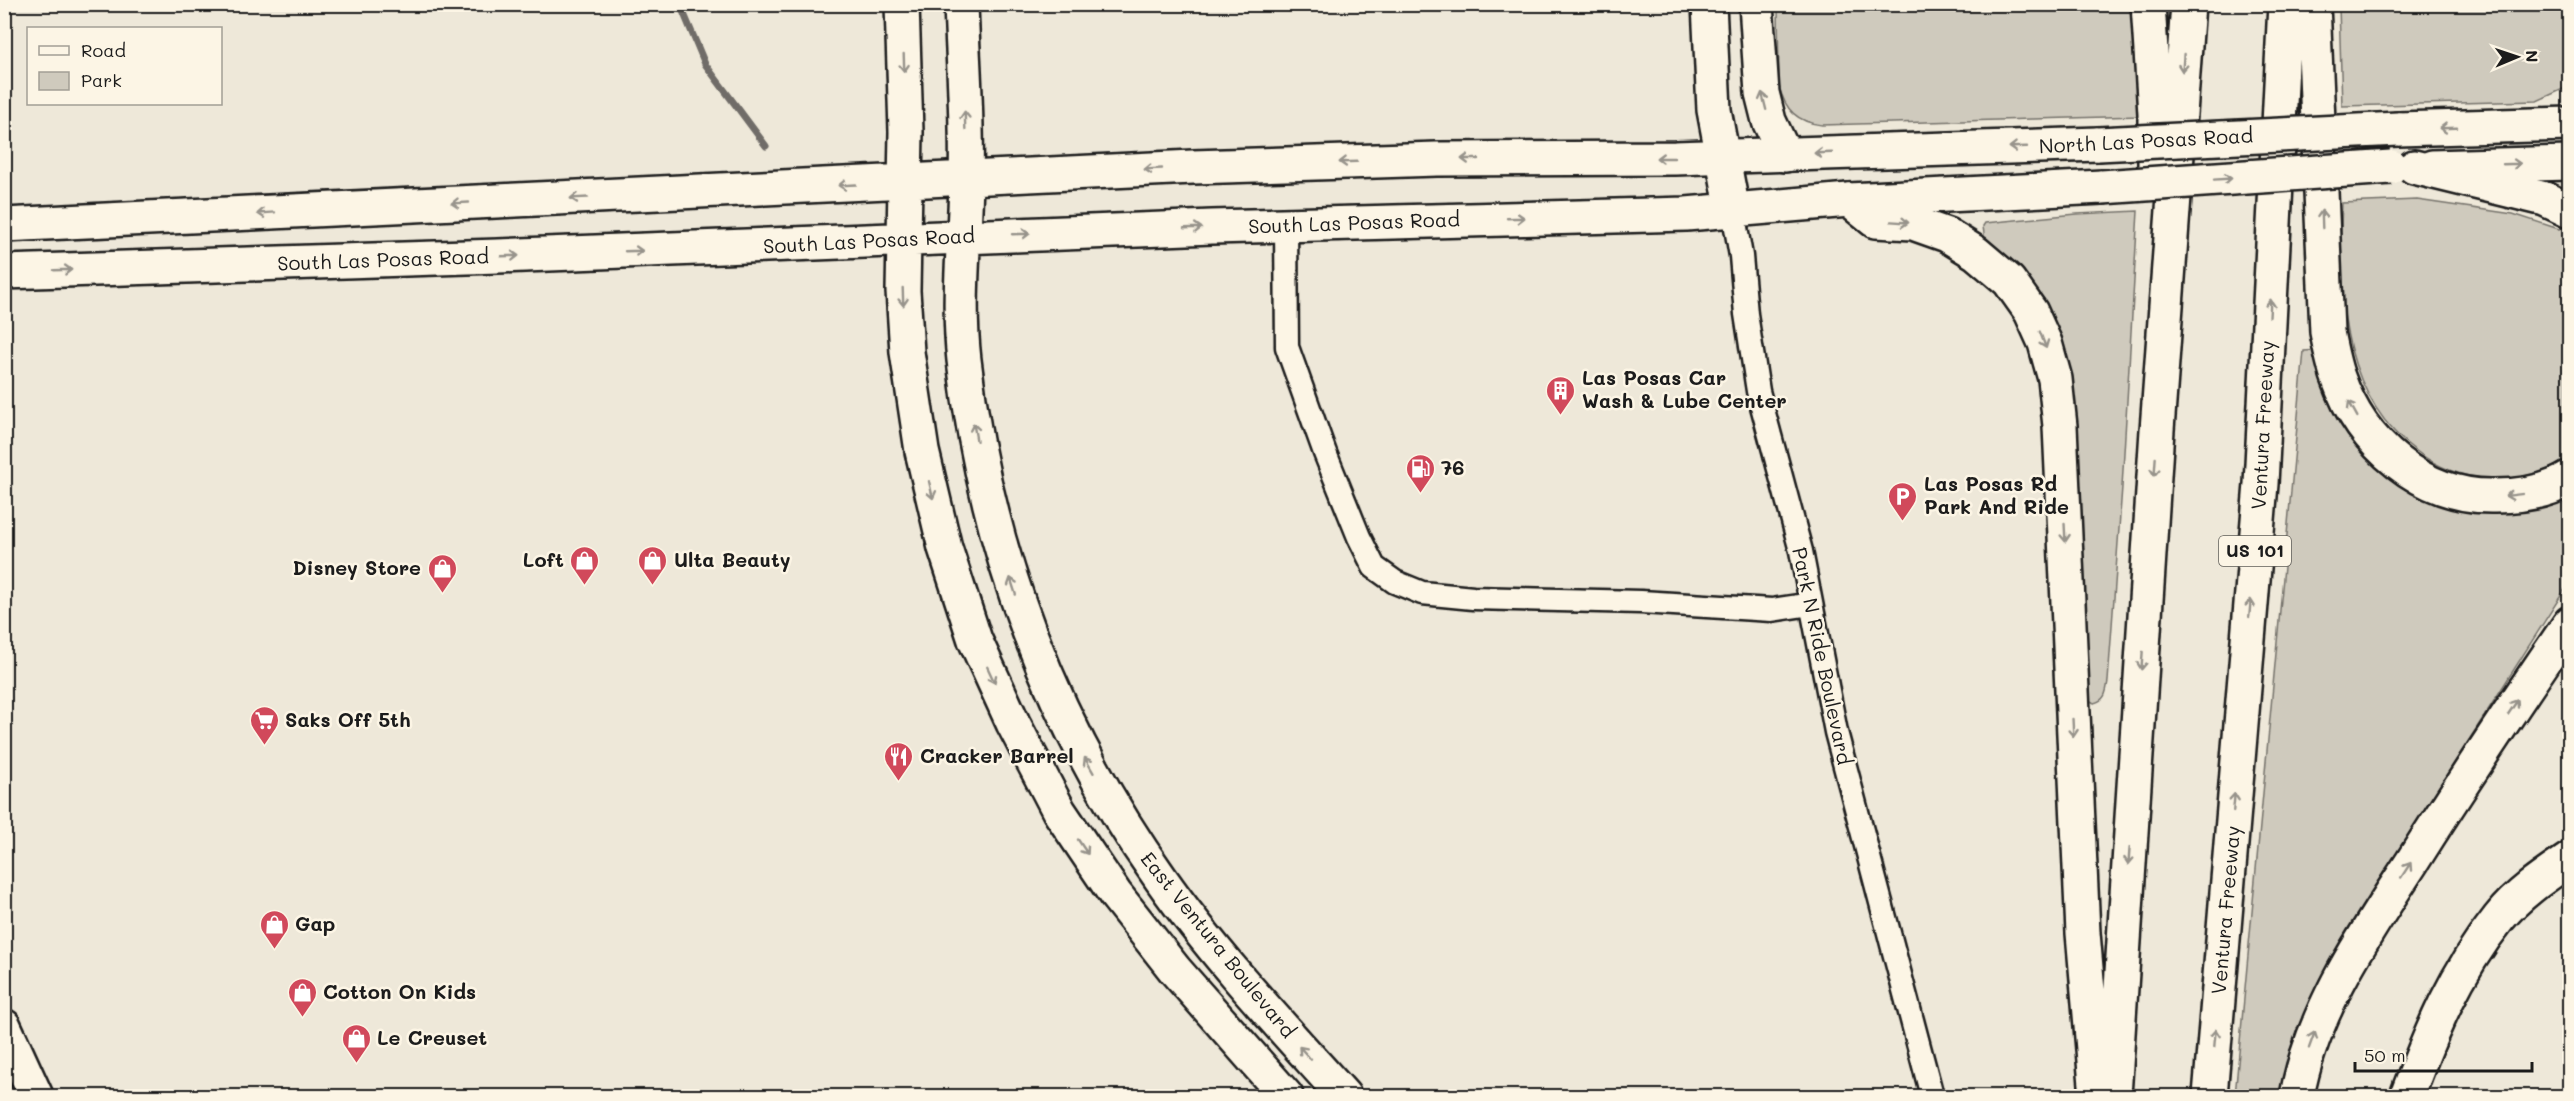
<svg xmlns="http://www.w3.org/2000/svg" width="2574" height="1101" font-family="Mali,sans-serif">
  <rect width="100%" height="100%" fill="#eee8d9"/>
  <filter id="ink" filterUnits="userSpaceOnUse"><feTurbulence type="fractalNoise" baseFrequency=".0167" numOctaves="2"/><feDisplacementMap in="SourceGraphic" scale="12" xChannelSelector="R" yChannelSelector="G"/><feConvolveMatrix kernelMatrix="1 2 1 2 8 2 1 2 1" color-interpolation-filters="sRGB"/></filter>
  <g filter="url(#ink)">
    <path fill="#cfcabd" stroke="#76736c" stroke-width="1.5" d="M1778,5h354l8,111 -318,9c-25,-3 -37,-15 -43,-39z
      M2339,5h230v83l-6,1 -26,12 -195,5z
      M2417,200l96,14 46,15 3,-4 6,3 1,230c-28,19 -68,25 -100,18 -26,-6 -44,-17 -64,-34 -67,-60 -67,-156 -63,-239z
      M2138,211l-16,276 -14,194c-2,11 -2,19 -14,22l-5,-3 -4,-7 -11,-272 -89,-179 -2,-16 2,-3 92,-9z
      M2320,350l80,129 169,16v88l-227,356 -23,41 -16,41 -18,75h-50l69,-745z"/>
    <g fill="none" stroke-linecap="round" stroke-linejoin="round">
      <path stroke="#6f6c67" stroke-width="7" d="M680,4l25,60 61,82"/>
      <defs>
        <path id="street" d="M1733,211l8,45 5,58 12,77 43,160 35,181 96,364
          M1286,225l1,122 38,106 34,84 15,30 21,15 27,11 51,5 168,4 131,8 39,-6"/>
        <path id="secondary" d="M902,4l4,128 -3,159 4,61 15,99 23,97 30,92 38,83 46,88 56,83 60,76 111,126
          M961,4c2,59 7,117 5,176 -1,60 -9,120 -2,180 21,187 88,366 197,519 54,77 121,148 183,217
          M2398,129l172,-5
          M2432,167l138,-4
          M4,225l1189,-58 244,-8 238,-1 423,-14
          M4,272l494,-16 714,-29 474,-13 163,-14 253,-13
          M4,1026l32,70
          M2407,1096c24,-65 48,-123 92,-178 19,-24 46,-42 71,-59"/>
        <path id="highway" d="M1709,4l5,106 19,101
          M1756,4l6,89 7,28 16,34
          M2148,4l7,110v56
          M2313,4l14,328c3,15 6,31 11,45 23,67 84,121 157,119 25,0 53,-4 75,-18
          M2414,167l131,32 25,12
          M1849,200l26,21 38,2 34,12 29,18 33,28 22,31 14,31 10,36 5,47 23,507 14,163
          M2114,1096l43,-666 31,-426
          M2210,1096l51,-612 24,-480
          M2297,1096c16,-87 67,-160 115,-234 51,-81 104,-160 158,-239"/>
      </defs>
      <use href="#street" stroke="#1c1c1c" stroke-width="27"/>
      <use href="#secondary" stroke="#1c1c1c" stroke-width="38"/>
      <use href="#highway" stroke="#1c1c1c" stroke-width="38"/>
      <use href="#street" stroke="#fcf5e5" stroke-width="22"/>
      <use href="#secondary" stroke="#fcf5e5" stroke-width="33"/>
      <use href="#highway" stroke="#fcf5e5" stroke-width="33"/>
      <defs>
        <path id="secondary-bridge" d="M2098,144l300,-15
          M2102,187l289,-20"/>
      </defs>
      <use href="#secondary-bridge" stroke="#1c1c1c" stroke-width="38" stroke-linecap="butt"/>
      <use href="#secondary-bridge" stroke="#fcf5e5" stroke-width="33"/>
    </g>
    <defs><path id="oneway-shaft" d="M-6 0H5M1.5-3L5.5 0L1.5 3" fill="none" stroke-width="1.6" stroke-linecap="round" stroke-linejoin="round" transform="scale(1.5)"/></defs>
    <g stroke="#97938b">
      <use href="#oneway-shaft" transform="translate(904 63) rotate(88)"/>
      <use href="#oneway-shaft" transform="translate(2183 63) rotate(94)"/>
      <use href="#oneway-shaft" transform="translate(1764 101) rotate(-104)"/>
      <use href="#oneway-shaft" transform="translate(965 120) rotate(-92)"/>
      <use href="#oneway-shaft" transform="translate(2448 128) rotate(178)"/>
      <use href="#oneway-shaft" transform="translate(2018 147) rotate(178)"/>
      <use href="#oneway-shaft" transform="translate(1823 153) rotate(178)"/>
      <use href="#oneway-shaft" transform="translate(1665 158) rotate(180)"/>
      <use href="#oneway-shaft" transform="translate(1470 159) rotate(180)"/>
      <use href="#oneway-shaft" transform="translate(1348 162) rotate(178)"/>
      <use href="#oneway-shaft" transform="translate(2512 164) rotate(-2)"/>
      <use href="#oneway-shaft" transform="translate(1153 169) rotate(177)"/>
      <use href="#oneway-shaft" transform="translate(2223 179) rotate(-4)"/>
      <use href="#oneway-shaft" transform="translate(847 185) rotate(177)"/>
      <use href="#oneway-shaft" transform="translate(579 198) rotate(177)"/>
      <use href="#oneway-shaft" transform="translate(460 203) rotate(177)"/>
      <use href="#oneway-shaft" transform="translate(266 213) rotate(176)"/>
      <use href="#oneway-shaft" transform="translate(1516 218) rotate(-2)"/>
      <use href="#oneway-shaft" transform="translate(2322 219) rotate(-92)"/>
      <use href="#oneway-shaft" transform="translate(1900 222) rotate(4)"/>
      <use href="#oneway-shaft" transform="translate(1193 228) rotate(-2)"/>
      <use href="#oneway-shaft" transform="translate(1021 234) rotate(-2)"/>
      <use href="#oneway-shaft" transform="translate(634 251) rotate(-2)"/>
      <use href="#oneway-shaft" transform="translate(510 256) rotate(-2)"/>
      <use href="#oneway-shaft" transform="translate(63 270) rotate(-2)"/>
      <use href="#oneway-shaft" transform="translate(903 297) rotate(88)"/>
      <use href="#oneway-shaft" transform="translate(2270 308) rotate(-87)"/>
      <use href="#oneway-shaft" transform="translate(2043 340) rotate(69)"/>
      <use href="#oneway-shaft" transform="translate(2353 409) rotate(-119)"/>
      <use href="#oneway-shaft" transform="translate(975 432) rotate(-100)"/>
      <use href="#oneway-shaft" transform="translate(2155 467) rotate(94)"/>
      <use href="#oneway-shaft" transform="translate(931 490) rotate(77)"/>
      <use href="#oneway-shaft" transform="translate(2514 495) rotate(173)"/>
      <use href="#oneway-shaft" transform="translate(2065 533) rotate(87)"/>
      <use href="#oneway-shaft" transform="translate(1013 586) rotate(-108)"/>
      <use href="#oneway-shaft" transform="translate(2250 608) rotate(-85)"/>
      <use href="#oneway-shaft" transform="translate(2142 661) rotate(94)"/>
      <use href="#oneway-shaft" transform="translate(991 675) rotate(65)"/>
      <use href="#oneway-shaft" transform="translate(2513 707) rotate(-56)"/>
      <use href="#oneway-shaft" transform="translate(2073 728) rotate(87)"/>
      <use href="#oneway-shaft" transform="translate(1089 765) rotate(-120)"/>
      <use href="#oneway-shaft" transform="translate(2234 802) rotate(-85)"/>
      <use href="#oneway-shaft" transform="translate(1083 847) rotate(56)"/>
      <use href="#oneway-shaft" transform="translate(2129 856) rotate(94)"/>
      <use href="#oneway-shaft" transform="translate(2406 870) rotate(-57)"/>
      <use href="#oneway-shaft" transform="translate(2215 1038) rotate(-85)"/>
      <use href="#oneway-shaft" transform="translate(2312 1040) rotate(-70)"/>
      <use href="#oneway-shaft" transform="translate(1305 1053) rotate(-132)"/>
    </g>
  </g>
  <defs>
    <symbol id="building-pin" viewBox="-11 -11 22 30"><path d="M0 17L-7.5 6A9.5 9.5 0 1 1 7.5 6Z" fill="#d1495b" stroke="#fcf5e5"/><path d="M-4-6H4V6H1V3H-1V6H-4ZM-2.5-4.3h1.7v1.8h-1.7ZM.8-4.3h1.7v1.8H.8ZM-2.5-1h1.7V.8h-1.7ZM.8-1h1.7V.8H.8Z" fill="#fff"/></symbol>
    <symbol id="fuel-pin" viewBox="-11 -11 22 30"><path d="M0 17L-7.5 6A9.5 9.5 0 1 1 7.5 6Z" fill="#d1495b" stroke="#fcf5e5"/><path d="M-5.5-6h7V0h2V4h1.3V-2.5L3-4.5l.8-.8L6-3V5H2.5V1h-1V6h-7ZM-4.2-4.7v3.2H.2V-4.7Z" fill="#fff"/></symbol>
    <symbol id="parking-pin" viewBox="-11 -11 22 30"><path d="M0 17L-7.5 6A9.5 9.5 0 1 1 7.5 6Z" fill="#d1495b" stroke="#fcf5e5"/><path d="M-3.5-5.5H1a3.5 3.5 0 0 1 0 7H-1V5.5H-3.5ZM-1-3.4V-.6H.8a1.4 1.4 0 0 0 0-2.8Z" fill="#fff"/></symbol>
    <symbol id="shop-pin" viewBox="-11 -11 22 30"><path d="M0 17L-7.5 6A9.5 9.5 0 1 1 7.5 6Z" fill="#d1495b" stroke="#fcf5e5"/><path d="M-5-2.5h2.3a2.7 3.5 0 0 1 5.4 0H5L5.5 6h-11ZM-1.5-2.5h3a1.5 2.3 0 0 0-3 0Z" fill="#fff"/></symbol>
    <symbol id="supermarket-pin" viewBox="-11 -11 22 30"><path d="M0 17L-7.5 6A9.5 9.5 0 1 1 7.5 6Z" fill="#d1495b" stroke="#fcf5e5"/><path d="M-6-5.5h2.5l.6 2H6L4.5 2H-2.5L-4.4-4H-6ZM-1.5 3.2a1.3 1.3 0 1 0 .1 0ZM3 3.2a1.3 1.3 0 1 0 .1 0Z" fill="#fff"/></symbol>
    <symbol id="restaurant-pin" viewBox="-11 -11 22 30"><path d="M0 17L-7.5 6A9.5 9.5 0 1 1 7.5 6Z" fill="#d1495b" stroke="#fcf5e5"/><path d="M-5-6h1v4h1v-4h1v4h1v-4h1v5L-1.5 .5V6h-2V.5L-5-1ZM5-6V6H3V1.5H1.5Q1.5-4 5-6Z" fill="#fff"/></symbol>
  </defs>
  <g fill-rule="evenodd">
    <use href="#building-pin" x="1544" y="374" width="33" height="45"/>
    <use href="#fuel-pin" x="1404" y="452" width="33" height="45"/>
    <use href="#parking-pin" x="1886" y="480" width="33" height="45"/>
    <use href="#shop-pin" x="568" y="544" width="33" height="45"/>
    <use href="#shop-pin" x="636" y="544" width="33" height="45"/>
    <use href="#shop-pin" x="426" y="552" width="33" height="45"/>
    <use href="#supermarket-pin" x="248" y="704" width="33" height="45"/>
    <use href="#restaurant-pin" x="882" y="740" width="33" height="45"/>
    <use href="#shop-pin" x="258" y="908" width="33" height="45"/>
    <use href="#shop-pin" x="286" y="976" width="33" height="45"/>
    <use href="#shop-pin" x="340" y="1022" width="33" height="45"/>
  </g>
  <g text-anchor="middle" stroke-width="5" stroke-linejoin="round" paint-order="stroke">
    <rect fill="#fcf5e5" stroke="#5f5d58" stroke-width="1.5" x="2219" y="536" width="72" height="30" rx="4.5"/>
    <g font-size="18" font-weight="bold" fill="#1c1c1c">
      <text x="2255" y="557">US 101</text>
    </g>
    <g font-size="20" fill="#1c1c1c" stroke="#fcf5e5">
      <text transform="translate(2146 141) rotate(-3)" y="7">North Las Posas Road</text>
      <text transform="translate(1354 223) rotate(-2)" y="7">South Las Posas Road</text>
      <text transform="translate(869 241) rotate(-3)" y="7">South Las Posas Road</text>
      <text transform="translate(383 260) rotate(-2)" y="7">South Las Posas Road</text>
      <text transform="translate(2263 425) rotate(-87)" y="7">Ventura Freeway</text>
      <text transform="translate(1822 656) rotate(78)" y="7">Park N Ride Boulevard</text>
      <text transform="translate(2226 910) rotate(-85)" y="7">Ventura Freeway</text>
      <text transform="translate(1218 945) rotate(51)" y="7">East Ventura Boulevard</text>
    </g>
    <g font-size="20" font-weight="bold" fill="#1c1c1c" stroke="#fcf5e5" text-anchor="start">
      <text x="1582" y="385">Las Posas Car<tspan x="1582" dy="23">Wash &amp; Lube Center</tspan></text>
      <text x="1441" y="475">76</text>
      <text x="1924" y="491">Las Posas Rd<tspan x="1924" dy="23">Park And Ride</tspan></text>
      <text x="564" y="567" text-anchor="end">Loft</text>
      <text x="674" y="567">Ulta Beauty</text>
      <text x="421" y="575" text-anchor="end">Disney Store</text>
      <text x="285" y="727">Saks Off 5th</text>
      <text x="920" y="763">Cracker Barrel</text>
      <text x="295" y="931">Gap</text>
      <text x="323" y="999">Cotton On Kids</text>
      <text x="377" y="1045">Le Creuset</text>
    </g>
  </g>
  <rect width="2574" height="1101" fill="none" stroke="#fcf5e5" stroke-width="24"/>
  <rect x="12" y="12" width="2550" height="1077" fill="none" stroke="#1c1c1c" stroke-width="2" filter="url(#ink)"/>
  <rect x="27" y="27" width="195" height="78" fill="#fcf5e5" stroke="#a29e95" stroke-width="1.5"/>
  <rect x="39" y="46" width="30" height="9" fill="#fcf5e5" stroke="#a29e95" stroke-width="1.5"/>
  <text x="81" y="57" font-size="18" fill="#1c1c1c">Road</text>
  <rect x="39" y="72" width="30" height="18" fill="#cfcabd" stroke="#a29e95" stroke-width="1.5"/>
  <text x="81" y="87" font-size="18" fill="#1c1c1c">Park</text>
  <g transform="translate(2517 57) rotate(88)" stroke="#fcf5e5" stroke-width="4.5" paint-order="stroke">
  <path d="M0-4.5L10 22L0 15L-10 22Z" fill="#1c1c1c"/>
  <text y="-9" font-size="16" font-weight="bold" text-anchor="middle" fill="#1c1c1c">N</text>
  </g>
  <path d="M2355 1062v9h177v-9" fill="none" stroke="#1c1c1c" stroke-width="3"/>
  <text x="2364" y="1062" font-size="18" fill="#1c1c1c" stroke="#fcf5e5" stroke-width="4.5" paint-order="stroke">50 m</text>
</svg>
